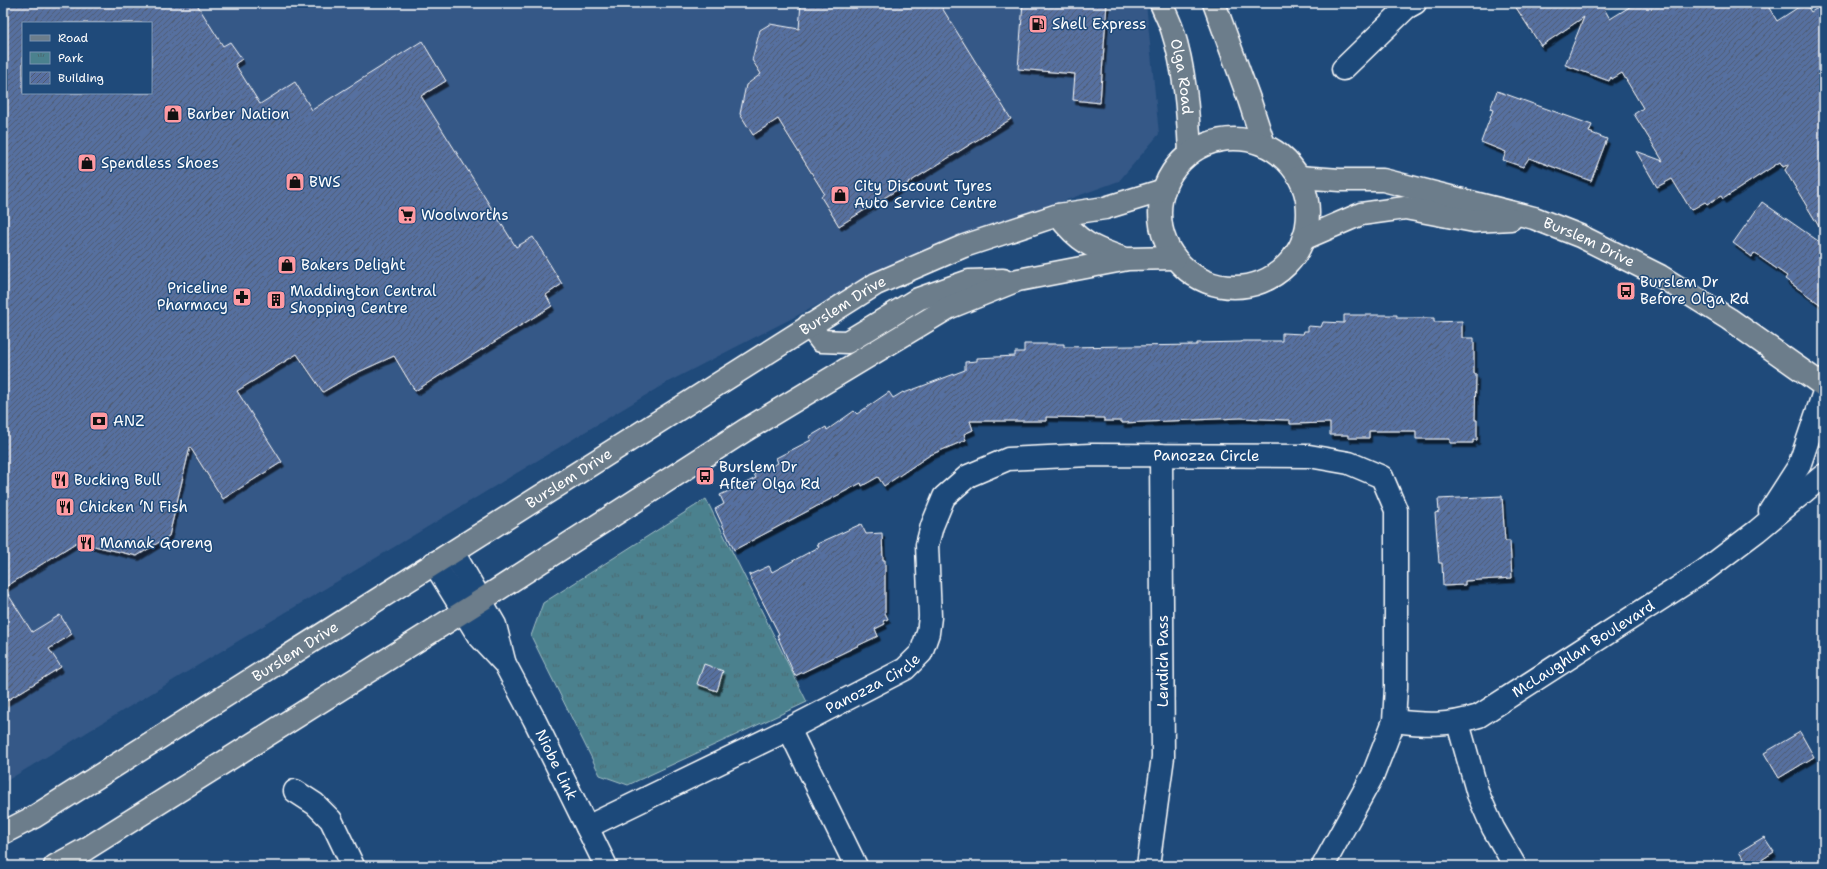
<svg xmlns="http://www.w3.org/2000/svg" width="1827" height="869" font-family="'Shantell Sans',sans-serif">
  <defs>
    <pattern id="park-tufts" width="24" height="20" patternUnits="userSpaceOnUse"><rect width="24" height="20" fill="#4b818e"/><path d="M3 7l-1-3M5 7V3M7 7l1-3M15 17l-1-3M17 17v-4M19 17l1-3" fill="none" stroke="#4b6970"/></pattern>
    <pattern id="building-hatch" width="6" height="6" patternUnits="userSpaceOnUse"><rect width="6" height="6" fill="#576fa0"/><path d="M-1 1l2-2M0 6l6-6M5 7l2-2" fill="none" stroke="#505a6e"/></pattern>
    <filter id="shadow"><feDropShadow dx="2.5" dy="4.5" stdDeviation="0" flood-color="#0009"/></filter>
  </defs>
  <rect width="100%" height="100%" fill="#1f4a7a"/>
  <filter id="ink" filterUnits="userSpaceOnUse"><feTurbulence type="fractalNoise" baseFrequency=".025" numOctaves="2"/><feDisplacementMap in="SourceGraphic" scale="8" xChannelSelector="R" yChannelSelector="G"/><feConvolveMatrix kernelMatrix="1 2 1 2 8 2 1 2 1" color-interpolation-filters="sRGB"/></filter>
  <g filter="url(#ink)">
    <path fill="#345887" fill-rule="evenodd" d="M3,3h1143l13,131 -40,47 -200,72 -253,130 -663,400zM23,23h128v70h-128z"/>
    <path fill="url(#park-tufts)" stroke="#a5c0c6" d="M706,499l101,203 -179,83 -28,-10 -69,-139 12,-33z"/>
    <path fill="url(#building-hatch)" stroke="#fff" fill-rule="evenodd" filter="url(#shadow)" d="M3,3h193l27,43 7,-4 12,17 -7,5 25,40 35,-22 17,28 110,-69 24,40 -25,15 95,151 17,-10 29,47 -16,11 6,11 -137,85 -21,-35 -42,19 -29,17 -26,-38 -60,37 45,71 -59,37 -33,-52 -21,89 -32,20 -60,-14 -73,46 28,44 28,-17 12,19 -23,15 12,18 -58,36zM23,23h128v70h-128z
      M801,3h138l72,116 -172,107 -18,-29 3,-4 -46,-74 -25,16 -13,-21 6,-29 15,-11 -9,-14 8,-30 10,-6 29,5z
      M1023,3h84l-7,100 -27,-3 2,-26 -57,-5z
      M1513,3h92l-3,2 8,14 26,-16h130l11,18 28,-18 6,9 13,-8v231l-39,-65 4,-6 -6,3 -3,-5 -57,37 -2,-3 -14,8 -2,-2 -14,8 -19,-31 -15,8 -21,-36 27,10 -29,-47 9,-6 -21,-35 -10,6 -1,-2 -2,4 -44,-16 19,-48 -43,29z
      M1497,91l95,34 -3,7 18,7 -16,42 -62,-23 -6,9 -20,-7 3,-8 -25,-10 12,-32 -3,-1z
      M1762,202l62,43v62l-39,-28 2,-3 -33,-23 -2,4 -19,-14z
      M1344,315h53v3h37v4l28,-1v17h12v36h2l-1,46h2v20h-4v3h-23v-4h-34v-8h-47v7h-21v-3h-18v-12l-40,1v-4h-5l-44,-2 -119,5v-2h-18v-3l-58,-1v4h-76l3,9 -9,4 2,6 -36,15 -46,31 -6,-9 -16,9 -1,-3 -127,67 -19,-41 9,-5 -4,-9 36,-17 -2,-4 24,-11 -2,-5 35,-18 -2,-3 17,-10 1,3 27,-19 3,3 32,-22 4,6 10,-6 1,1 61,-23v-8l12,-1v-3l38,-2v-4h9v-8h40v3l133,-2v-2l45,-1v-1h40v-8l21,1 1,-3h4v-5l13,1 2,-5 21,1z
      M1502,496l3,45h5l2,37 -47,3v4l-22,1 -1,-23h-3l-4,-50 4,-1 -1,-13z
      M861,524l5,10 16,-1 1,27h2v53l3,6 -5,2 2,3 -10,5 3,7 -83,40 -18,-41 2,-1 -30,-59 20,-9 3,6 47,-25 -2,-3z
      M704,664l19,7 -6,20 -20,-7z
      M1800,732l14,25 -35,21 -15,-25z
      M1764,837l10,15 -22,14h-4l-9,-14z"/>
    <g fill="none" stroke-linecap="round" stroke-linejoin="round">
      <defs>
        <g id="street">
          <path d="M1343,69l63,-61 9,-5"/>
          <path d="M1770,511l29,-45 25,-74"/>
          <path d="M453,552l42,73 9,36"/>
          <path id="s1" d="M434,563l44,72 27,29 29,55 72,147"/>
          <path id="s2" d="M1394,721c32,4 53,5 85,-5l225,-145 53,-40 67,-56"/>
          <path d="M1458,723l20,71 15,34 22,38"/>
          <path d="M789,729l67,137"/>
          <path d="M295,791l20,13 16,16 22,46"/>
          <path id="s3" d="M587,827l202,-98 116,-60 16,-16 7,-20 2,-16 -3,-72 5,-19 12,-29 24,-21 40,-17 82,-4 219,1 40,7 33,14 14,33v177l-2,34 -21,54 -50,91"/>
          <path d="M1148,866l15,-109 -2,-302"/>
        </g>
        <g id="primary">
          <path id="s4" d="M1161,3c3,8 8,17 11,26 13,40 16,82 18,124"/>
          <path d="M1214,3l35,96 15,46"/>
          <circle cx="1234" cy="213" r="74"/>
          <path id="s5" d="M1299,177l41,3h43l151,38 46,18 80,40 69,43 95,67"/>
          <path d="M1058,215c21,28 35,33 67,44"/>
          <path d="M1303,239l58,-25 44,-6 69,13 37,-2"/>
          <path d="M809,325l12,16 26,1 71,-43 51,-18 34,-1"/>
          <path id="s6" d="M3,833l31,-16 842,-533 88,-38 94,-31 47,-7 59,-18"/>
          <path d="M55,866l31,-17 394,-248 264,-170 204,-123 70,-28 110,-21 47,-1"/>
        </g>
      </defs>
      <use href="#street" stroke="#fff" stroke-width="25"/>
      <use href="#primary" stroke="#fff" stroke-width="25"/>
      <use href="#street" stroke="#1f4a7a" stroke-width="22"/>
      <use href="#primary" stroke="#6c7d8b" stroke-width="22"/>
    </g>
  </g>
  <defs>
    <symbol id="fuel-square" viewBox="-11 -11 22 22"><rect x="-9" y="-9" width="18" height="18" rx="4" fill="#ff9aa2" stroke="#1f4a7a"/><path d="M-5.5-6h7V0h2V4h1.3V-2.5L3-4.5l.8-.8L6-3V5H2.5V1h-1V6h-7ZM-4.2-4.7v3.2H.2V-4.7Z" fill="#111"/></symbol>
    <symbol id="shop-square" viewBox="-11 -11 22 22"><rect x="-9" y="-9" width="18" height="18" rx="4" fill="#ff9aa2" stroke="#1f4a7a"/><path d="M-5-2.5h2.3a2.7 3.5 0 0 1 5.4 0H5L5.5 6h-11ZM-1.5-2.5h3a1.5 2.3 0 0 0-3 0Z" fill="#111"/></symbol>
    <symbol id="supermarket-square" viewBox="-11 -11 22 22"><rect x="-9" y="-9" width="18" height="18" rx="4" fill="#ff9aa2" stroke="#1f4a7a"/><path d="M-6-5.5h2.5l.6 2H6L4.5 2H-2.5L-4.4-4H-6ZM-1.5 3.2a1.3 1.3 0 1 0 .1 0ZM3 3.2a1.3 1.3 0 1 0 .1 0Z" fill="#111"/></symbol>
    <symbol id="bus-square" viewBox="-11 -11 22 22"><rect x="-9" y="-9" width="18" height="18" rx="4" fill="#ff9aa2" stroke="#1f4a7a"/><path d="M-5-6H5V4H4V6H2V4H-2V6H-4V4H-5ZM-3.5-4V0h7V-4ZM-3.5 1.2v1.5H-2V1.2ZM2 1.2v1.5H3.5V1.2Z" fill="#111"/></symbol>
    <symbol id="pharmacy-square" viewBox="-11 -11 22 22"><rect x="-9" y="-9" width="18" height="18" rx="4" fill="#ff9aa2" stroke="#1f4a7a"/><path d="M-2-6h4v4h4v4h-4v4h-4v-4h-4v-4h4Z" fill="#111"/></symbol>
    <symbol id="building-square" viewBox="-11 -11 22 22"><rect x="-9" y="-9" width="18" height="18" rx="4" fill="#ff9aa2" stroke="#1f4a7a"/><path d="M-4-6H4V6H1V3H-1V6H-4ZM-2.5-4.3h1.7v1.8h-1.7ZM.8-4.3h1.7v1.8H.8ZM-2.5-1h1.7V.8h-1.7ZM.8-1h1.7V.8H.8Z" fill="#111"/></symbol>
    <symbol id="bank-square" viewBox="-11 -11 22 22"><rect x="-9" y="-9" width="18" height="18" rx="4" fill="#ff9aa2" stroke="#1f4a7a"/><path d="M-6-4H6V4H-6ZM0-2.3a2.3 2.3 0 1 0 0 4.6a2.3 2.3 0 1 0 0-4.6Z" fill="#111"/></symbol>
    <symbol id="restaurant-square" viewBox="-11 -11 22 22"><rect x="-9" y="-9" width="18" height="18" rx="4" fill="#ff9aa2" stroke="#1f4a7a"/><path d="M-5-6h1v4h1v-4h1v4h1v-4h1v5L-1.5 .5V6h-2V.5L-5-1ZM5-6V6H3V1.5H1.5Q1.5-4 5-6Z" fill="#111"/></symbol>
  </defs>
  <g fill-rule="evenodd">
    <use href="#fuel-square" x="1027" y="13" width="22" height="22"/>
    <use href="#shop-square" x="162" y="103" width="22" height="22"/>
    <use href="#shop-square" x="76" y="152" width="22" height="22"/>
    <use href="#shop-square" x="284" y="171" width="22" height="22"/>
    <use href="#shop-square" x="829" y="184" width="22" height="22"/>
    <use href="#supermarket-square" x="396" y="204" width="22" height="22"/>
    <use href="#shop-square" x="276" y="254" width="22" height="22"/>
    <use href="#bus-square" x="1615" y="280" width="22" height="22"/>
    <use href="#pharmacy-square" x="231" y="286" width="22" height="22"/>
    <use href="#building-square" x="265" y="289" width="22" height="22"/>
    <use href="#bank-square" x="88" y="410" width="22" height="22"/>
    <use href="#bus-square" x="694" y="465" width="22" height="22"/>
    <use href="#restaurant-square" x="49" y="469" width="22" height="22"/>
    <use href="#restaurant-square" x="54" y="496" width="22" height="22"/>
    <use href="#restaurant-square" x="75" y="532" width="22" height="22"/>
  </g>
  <g text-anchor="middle" stroke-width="3" stroke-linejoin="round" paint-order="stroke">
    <g font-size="15" fill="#fff" stroke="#1f4a7a" text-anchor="start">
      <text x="1052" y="29">Shell Express</text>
      <text x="187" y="119">Barber Nation</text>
      <text x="101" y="168">Spendless Shoes</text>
      <text x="309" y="187">BWS</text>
      <text x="854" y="191">City Discount Tyres<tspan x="854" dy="17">Auto Service Centre</tspan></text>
      <text x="421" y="220">Woolworths</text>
      <text x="301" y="270">Bakers Delight</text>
      <text x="1640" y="287">Burslem Dr<tspan x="1640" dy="17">Before Olga Rd</tspan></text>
      <text x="228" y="293" text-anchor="end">Priceline<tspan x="228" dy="17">Pharmacy</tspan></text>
      <text x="290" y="296">Maddington Central<tspan x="290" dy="17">Shopping Centre</tspan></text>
      <text x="113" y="426">ANZ</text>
      <text x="719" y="472">Burslem Dr<tspan x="719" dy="17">After Olga Rd</tspan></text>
      <text x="74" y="485">Bucking Bull</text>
      <text x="79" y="512">Chicken ‘N Fish</text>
      <text x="100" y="548">Mamak Goreng</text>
    </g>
    <g font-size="15" fill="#fff" stroke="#1f4a7a">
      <text dy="5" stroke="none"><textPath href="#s4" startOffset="77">Olga Road</textPath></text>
      <text dy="5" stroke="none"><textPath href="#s5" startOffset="300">Burslem Drive</textPath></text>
      <text dy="5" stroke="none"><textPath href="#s6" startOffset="992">Burslem Drive</textPath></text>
      <text dy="5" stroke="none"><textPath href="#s3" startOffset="812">Panozza Circle</textPath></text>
      <text dy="5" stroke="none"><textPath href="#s6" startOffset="668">Burslem Drive</textPath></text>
      <text dy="5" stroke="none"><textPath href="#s2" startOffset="210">McLaughlan Boulevard</textPath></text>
      <text dy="5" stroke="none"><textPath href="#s6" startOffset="344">Burslem Drive</textPath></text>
      <text transform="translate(1163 661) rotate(-90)" y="5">Lendich Pass</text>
      <text dy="5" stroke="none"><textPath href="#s3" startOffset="320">Panozza Circle</textPath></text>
      <text dy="5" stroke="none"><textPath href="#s1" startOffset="237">Niobe Link</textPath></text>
    </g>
  </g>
  <rect width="1827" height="869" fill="none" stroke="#1f4a7a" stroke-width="16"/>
  <rect x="8" y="8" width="1811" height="853" fill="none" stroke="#fff" stroke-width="1.5" filter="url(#ink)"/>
  <rect x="22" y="22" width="130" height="72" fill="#1f4a7a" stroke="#7992af"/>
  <rect x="30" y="35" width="20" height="6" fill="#6c7d8b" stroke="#7992af"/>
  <text x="58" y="42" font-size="12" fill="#ffffff">Road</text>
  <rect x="30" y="52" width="20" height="12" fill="url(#park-tufts)" stroke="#7992af"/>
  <text x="58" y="62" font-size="12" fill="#ffffff">Park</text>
  <rect x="30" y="72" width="20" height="12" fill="url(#building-hatch)" stroke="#7992af"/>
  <text x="58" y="82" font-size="12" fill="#ffffff">Building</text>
</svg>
